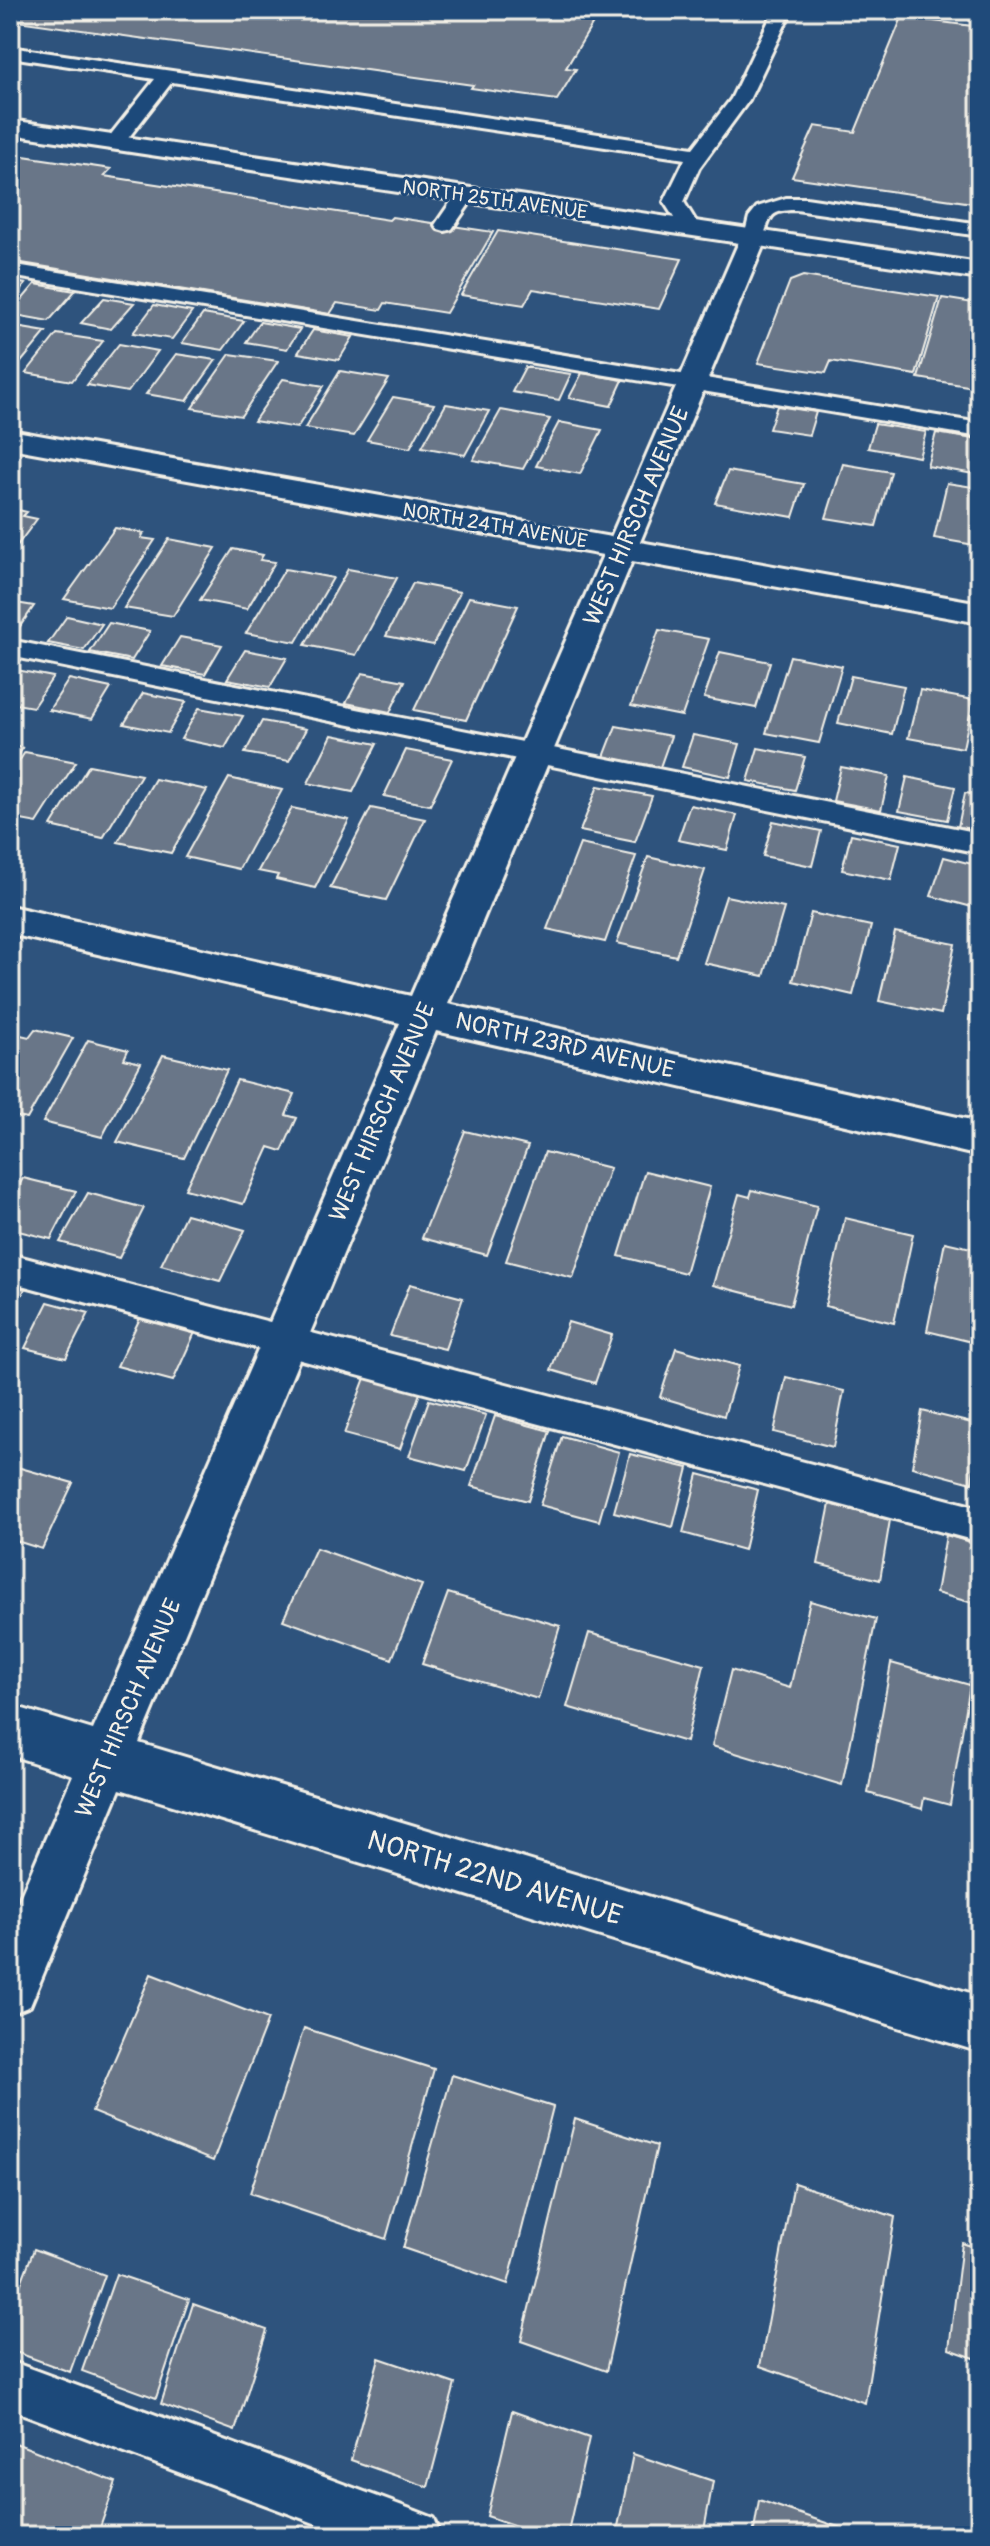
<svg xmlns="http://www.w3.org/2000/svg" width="990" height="2546" font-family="Pangolin,sans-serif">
  <rect width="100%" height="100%" fill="#2e537d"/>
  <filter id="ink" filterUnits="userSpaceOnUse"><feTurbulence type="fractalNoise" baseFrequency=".0125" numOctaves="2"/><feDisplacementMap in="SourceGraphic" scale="16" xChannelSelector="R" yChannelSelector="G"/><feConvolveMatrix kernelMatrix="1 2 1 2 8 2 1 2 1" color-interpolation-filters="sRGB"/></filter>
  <g filter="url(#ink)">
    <path fill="#697688" stroke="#f4f1e8" stroke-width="2" d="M10,10h591l-35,58 10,1 -19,31 -86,-12 2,-3 -463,-65z
      M902,17l78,10v177l-188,-27 23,-51 40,6z
      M10,154l101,15 -7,7 285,44 3,-3 101,15 -47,81 -61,-10 -4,7 -44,-7 -7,11 -320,-53z
      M498,231l184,28 -23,50 -126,-20 -9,16 -63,-10z
      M803,276l136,21 -23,78 -85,-14 -5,12 -68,-10 32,-82z
      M10,281l16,3 -16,18z
      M35,284l40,7 -26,30 -39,-7z
      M104,298l30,5 -23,26 -30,-6z
      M942,298l38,6v84l-62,-10z
      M154,305l38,7 -20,27 -39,-6z
      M203,314l41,7 -21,29 -41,-7z
      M260,322l40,7 -13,20 -41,-7z
      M10,326l36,6 -33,40h-3z
      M313,330l40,7 -14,23 -41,-7z
      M57,334l46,7 -31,40 -46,-8z
      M119,344l39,7 -30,41 -41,-7z
      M176,354l40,6 -29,41 -41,-7z
      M230,354l48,7 -37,55 -49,-8z
      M525,367l46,7 -12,26 -47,-8z
      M340,371l49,8 -35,57 -49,-8z
      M582,373l41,7 -12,26 -42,-8z
      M283,379l41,7 -27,42 -43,-7z
      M393,397l41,7 -24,44 -43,-8z
      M446,404l43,7 -24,44 -43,-8z
      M777,406l39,6 -7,23 -40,-6z
      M501,410l49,9 -27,50 -50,-9z
      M559,422l43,8 -22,44 -44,-8z
      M875,424l51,8 -7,25 -51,-9z
      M936,433l44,7v35l-53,-9z
      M843,464l48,8 -15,54 -50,-8z
      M728,471l76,13 -11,33 -78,-14z
      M947,483l33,5v58l-46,-8z
      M10,508l17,4 -4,4 14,3 -27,36z
      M115,528l29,5 -3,5 14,2 -45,68 -46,-9z
      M169,539l47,9 -43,68 -49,-8z
      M233,549l30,6 -3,5 15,2 -28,47 -47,-9z
      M285,569l48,9 -37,64 -50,-9z
      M348,569l49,9 -41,77 -51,-10z
      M413,583l47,9 -27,53 -47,-9z
      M469,597l49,9 -52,114 -52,-10z
      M10,602l24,4 -20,29 -4,-1z
      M67,616l35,8 -18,26 -36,-7z
      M109,623l41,8 -18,29 -42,-8z
      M659,630l50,9 -27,77 -51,-10z
      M180,637l42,8 -17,29 -43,-8z
      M245,650l42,8 -17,29 -43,-8z
      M720,652l50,10 -14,46 -52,-10z
      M790,656l52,10 -23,77 -53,-10z
      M11,669l42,8 -20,30 -23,-4z
      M362,673l43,8 -15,31 -44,-9z
      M851,676l53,10 -12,48 -54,-11z
      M69,679l42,9 -19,31 -43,-9z
      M920,690l53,10 -10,48 -55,-10z
      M143,693l43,9 -18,31 -44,-9z
      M199,708l44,8 -18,32 -44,-9z
      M980,709v40l-8,-2z
      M262,721l44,8 -17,32 -44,-8z
      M616,726l55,10 -11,31 -56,-10z
      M332,735l45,9 -24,48 -45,-9z
      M693,735l47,9 -10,33 -48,-10z
      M10,745l13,3 -13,20z
      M758,748l47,9 -10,33 -47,-9z
      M406,750l46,9 -22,46 -46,-9z
      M25,752l51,10 -39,61 -27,-5v-43z
      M89,765l52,10 -38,63 -52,-12z
      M841,767l48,9 -8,34 -48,-9z
      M907,777l48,10 -8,33 -48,-9z
      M229,778l53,12 -43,79 -54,-12z
      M155,779l52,11 -36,63 -53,-11z
      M598,786l54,10 -17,46 -55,-11z
      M965,793l15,2v36l-22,-4z
      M690,805l47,10 -10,35 -49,-10z
      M292,808l57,12 -34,68 -39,-9 2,-4 -20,-4z
      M371,808l54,11 -39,81 -56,-12z
      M773,821l48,10 -9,35 -49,-10z
      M851,834l49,10 -9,36 -49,-10z
      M580,844l56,12 -31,86 -58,-13z
      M648,857l57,13 -29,86 -59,-13z
      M944,857l36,9v15l-8,26 -41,-11z
      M726,896l58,12 -20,68 -60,-13z
      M811,913l60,13 -18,69 -60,-14z
      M895,932l60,12 -14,70 -62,-13z
      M980,962v61l-11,-3z
      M35,1029l38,9 -46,81 -17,-4v-79l2,-3 17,4z
      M88,1040l40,10 -4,9 17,4 -39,74 -59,-15z
      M163,1055l64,15 -43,88 -67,-16z
      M237,1080l58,14 -9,21 11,3 -15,33 -13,-4 -26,57 -58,-15z
      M465,1131l63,15 -41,109 -65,-17z
      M545,1152l65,16 -37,110 -67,-17z
      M645,1171l65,16 -25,86 -66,-17z
      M23,1178l53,13 -25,48 -41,-10v-26z
      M752,1190l65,16 -26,99 -78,-20 26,-91 11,3z
      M88,1193l56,15 -25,50 -59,-16z
      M186,1214l59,16 -25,51 -59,-16z
      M845,1218l68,16 -19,89 -69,-17z
      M945,1242l35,8v94l-53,-13z
      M410,1284l53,14 -18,51 -55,-13z
      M10,1285l15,4 -15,28z
      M48,1302l41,11 -23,45 -41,-10z
      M142,1314l55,14 -24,53 -56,-15z
      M568,1322l44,13 -17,48 -44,-13z
      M676,1348l63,18 -15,50 -64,-19z
      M786,1377l58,14 -11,56 -59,-15z
      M365,1378l55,15 -20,56 -56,-15z
      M429,1400l57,15 -20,56 -57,-15z
      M922,1411l58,14 -8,58 -60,-16z
      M495,1416l55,15 -22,70 -57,-15z
      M562,1436l57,16 -20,69 -59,-16z
      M630,1454l58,14 -15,59 -59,-15z
      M10,1465l63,18 -31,66 -32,-10z
      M698,1474l60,16 -14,60 -61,-17z
      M830,1504l60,16 -10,60 -62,-16z
      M946,1535l34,10v60l-44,-12z
      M316,1548l106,37 -30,74 -109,-39z
      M448,1593l112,33 -22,73 -116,-35z
      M810,1601l66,18 -34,166 -130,-39 19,-76 59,18z
      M589,1633l115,32 -18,77 -119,-35z
      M891,1663l79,22 -20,120 -26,-7 -2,11 -54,-16z
      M151,1974l117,45 -55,142 -121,-49z
      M304,2028l130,41 -48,170 -136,-46z
      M452,2075l101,32 -45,177 -105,-36z
      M575,2119l82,27 -51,225 -85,-30z
      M794,2183l101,34 -30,186 -105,-37z
      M962,2243l18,6v111l-31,-11z
      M34,2249l71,26 -35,97 -60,-22v-38z
      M116,2274l73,25 -33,99 -74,-27z
      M193,2304l74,26 -32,101 -74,-27z
      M379,2358l76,26 -27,103 -77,-27z
      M512,2411l77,27 -22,98h-22l-58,-20z
      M10,2441l106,41 -19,54h-87z
      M633,2454l80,27 -10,55h-87z
      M759,2500l82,28 -2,8h-86z"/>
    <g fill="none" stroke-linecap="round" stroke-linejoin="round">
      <defs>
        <path id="service" d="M774,10h18l-43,90 -50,68 -15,34 16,26 -10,6 -7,-2 -19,-30 21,-43 -513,-77 -50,64 -7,2 -10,-6 50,-63 -145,-22v-10l683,101 38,-49z
          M466,188l10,6 -24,35 -7,2 -7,-2 -3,-4 24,-35z
          M786,198h20l174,26v12l-184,-26c-31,0 -24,10 -35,31h-14l-3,-4 5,-20 8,-10z
          M10,264l970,159v14l-970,-161z
          M10,640l970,193v20l-970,-197z
          M10,1254l970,254v34l-970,-260z
          M10,2361l406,150 18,7 7,18h-92l-339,-127z"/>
        <path id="minor" d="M754,229l9,2 4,6 -127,305 340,61v20l-348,-62 -184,443 532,118v34l-544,-125 -297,712 841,253v56l-860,-263 -90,217 -20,8v-93l63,-146 -63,-20v-50l83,25 307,-707 -390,-89v-28l401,90 192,-441 -593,-107v-18l601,107 130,-300 4,-6z"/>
        <path id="secondary" d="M10,120l970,143v16l-970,-145z"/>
      </defs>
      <use href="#service" stroke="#f4f1e8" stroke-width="6"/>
      <use href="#minor" stroke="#f4f1e8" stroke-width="6"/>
      <use href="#secondary" stroke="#f4f1e8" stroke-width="6"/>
      <use href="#service" fill="#1f4a7a" fill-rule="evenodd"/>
      <use href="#minor" fill="#1f4a7a" fill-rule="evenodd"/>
      <use href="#secondary" fill="#1f4a7a" fill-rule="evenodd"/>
    </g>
  </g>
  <g text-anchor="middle" stroke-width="6" stroke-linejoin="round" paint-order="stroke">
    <g font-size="20" fill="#f4f1e8" stroke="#1f4a7a">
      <text transform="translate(495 199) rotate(8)" y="7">NORTH 25TH AVENUE</text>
      <text transform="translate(495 525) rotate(10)" y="7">NORTH 24TH AVENUE</text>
    </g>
    <g font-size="24" fill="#f4f1e8" stroke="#1f4a7a">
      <text transform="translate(636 516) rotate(-67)" y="8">WEST HIRSCH AVENUE</text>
      <text transform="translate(565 1045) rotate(13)" y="8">NORTH 23RD AVENUE</text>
      <text transform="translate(382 1112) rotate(-67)" y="8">WEST HIRSCH AVENUE</text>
      <text transform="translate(128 1708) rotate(-67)" y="8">WEST HIRSCH AVENUE</text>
    </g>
    <g font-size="28" fill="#f4f1e8" stroke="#1f4a7a">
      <text transform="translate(495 1877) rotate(17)" y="10">NORTH 22ND AVENUE</text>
    </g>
  </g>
  <rect width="990" height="2546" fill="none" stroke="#1f4a7a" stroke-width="40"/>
  <rect x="20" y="20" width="950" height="2506" fill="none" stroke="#f4f1e8" stroke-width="3" filter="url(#ink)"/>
</svg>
